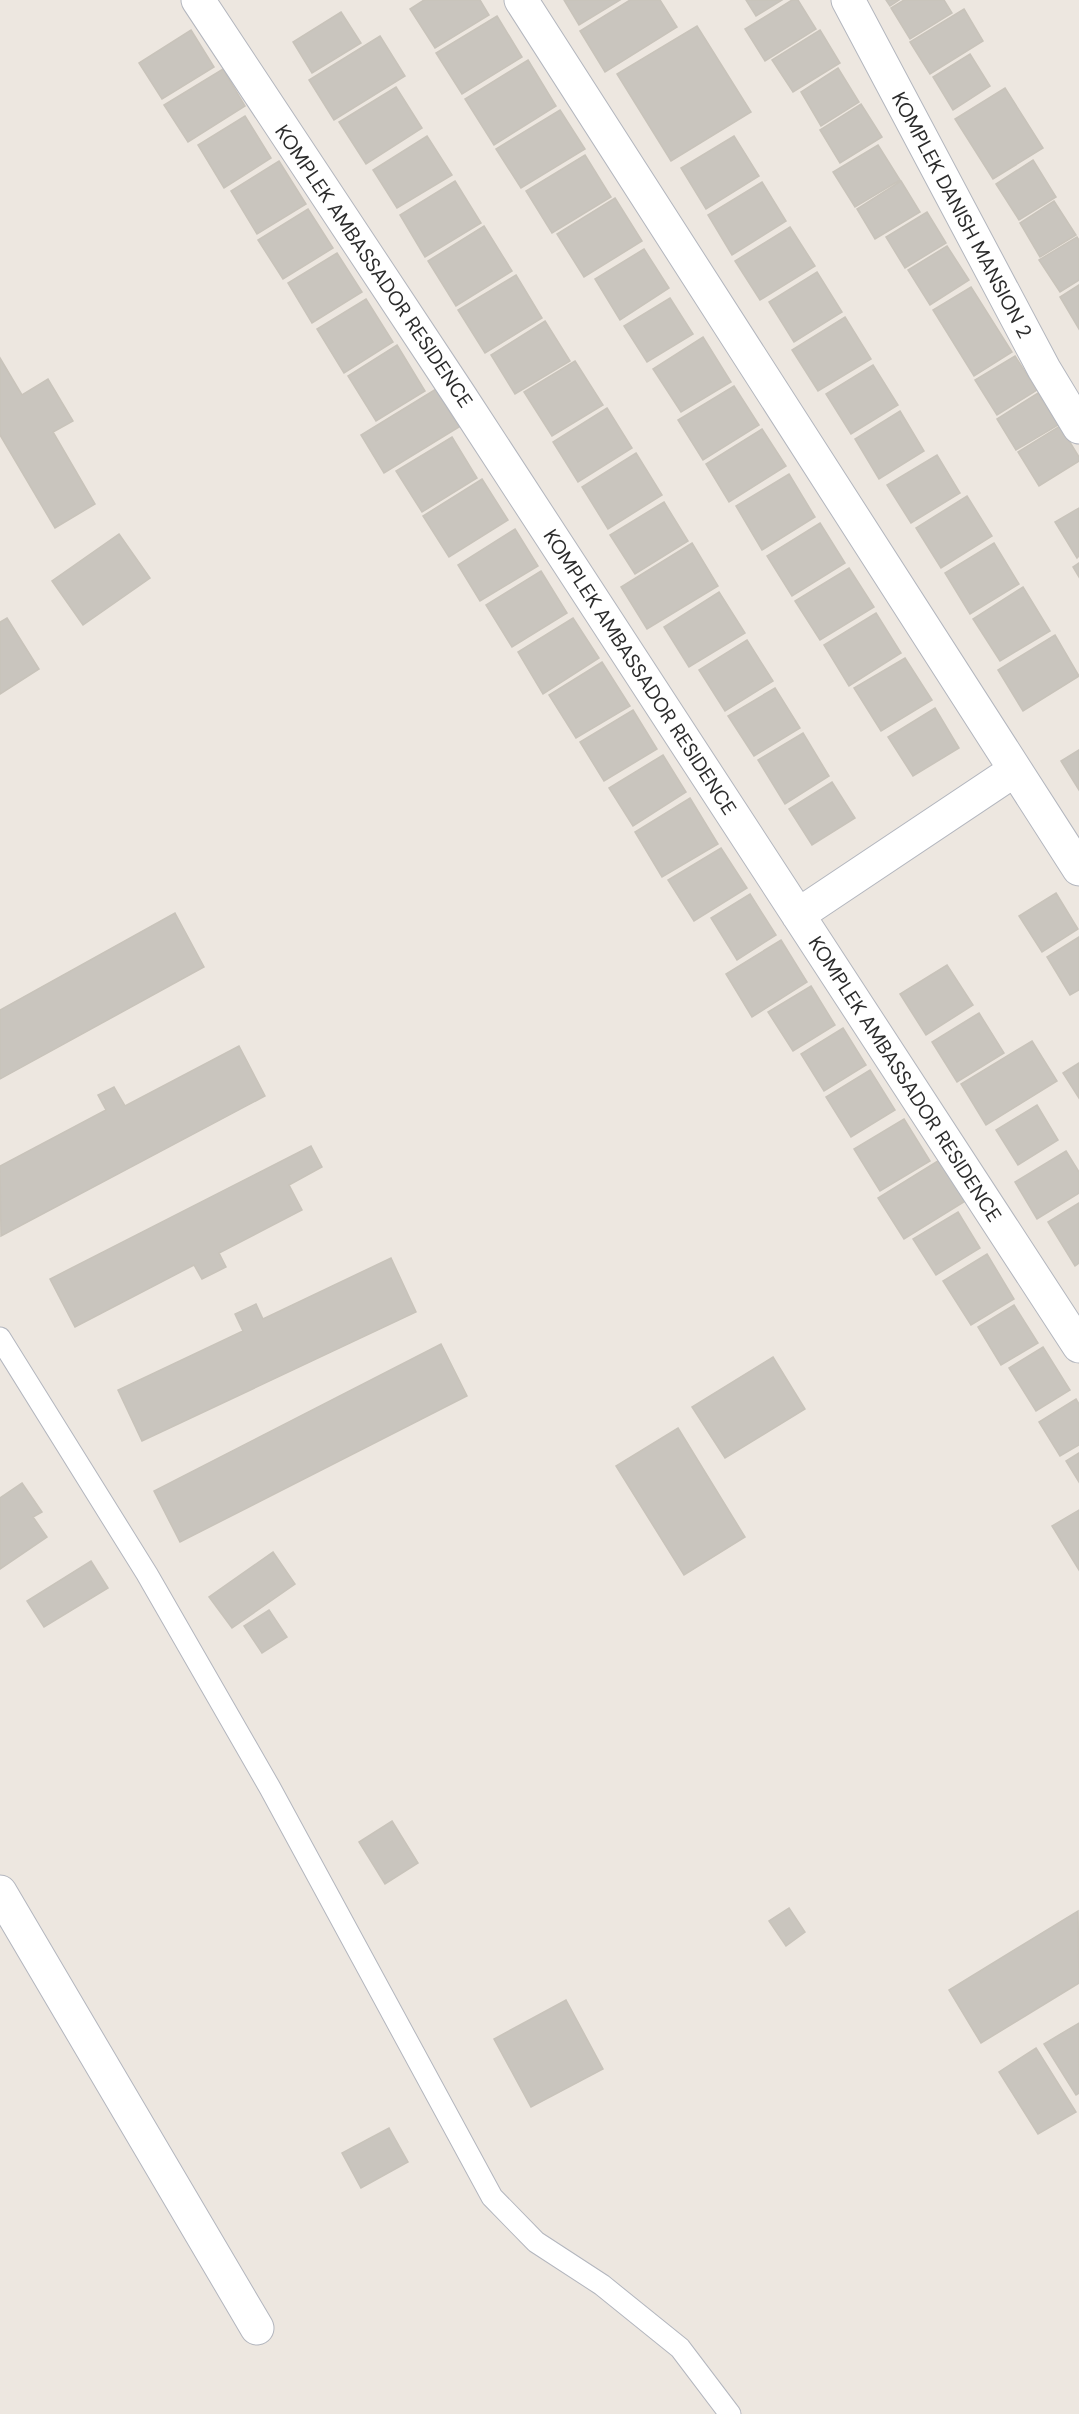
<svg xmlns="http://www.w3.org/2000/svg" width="1079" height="2414" font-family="'DM Sans',sans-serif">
  <rect width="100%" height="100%" fill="#ede7e0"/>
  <path fill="#c9c5be" stroke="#c8c3ba" stroke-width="1.5" d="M424,0h56l9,15 -54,33 -25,-39z
    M564,0h56l-41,25z
    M630,0h30l17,27 -72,45 -25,-41z
    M746,0h36l-26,16z
    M792,0h6l18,29 -51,32 -20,-32z
    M886,0h13l-9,6z
    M904,0h40l8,13 -42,26 -19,-31z
    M964,9l19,32 -53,33 -20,-32z
    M341,12l20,31 -49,30 -19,-31z
    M497,16l25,41 -60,37 -26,-41z
    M697,26l54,86 -80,49 -54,-87z
    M191,30l23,37 -52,32 -23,-36z
    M820,30l20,33 -47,29 -21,-32z
    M380,36l25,40 -71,44 -25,-40z
    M970,54l20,32 -37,24 -20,-33z
    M528,60l28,46 -62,39 -29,-46z
    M838,68l21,34 -38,24 -20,-34z
    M223,69l22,37 -57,36 -24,-37z
    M396,87l26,41 -56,36 -27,-42z
    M1005,88l38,60 -50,31 -38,-60z
    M861,104l21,33 -42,26 -20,-33z
    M560,110l25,39 -64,39 -25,-39z
    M245,116l26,42 -47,30 -26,-43z
    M427,136l25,39 -55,33 -24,-38z
    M734,136l25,40 -53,33 -25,-41z
    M878,145l22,35 -45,27 -22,-35z
    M585,155l26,42 -59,36 -26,-42z
    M1033,160l23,37 -37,23 -23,-36z
    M279,161l27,43 -49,30 -26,-43z
    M455,181l26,42 -56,34 -25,-42z
    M901,181l19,31 -45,27 -18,-30z
    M762,182l24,39 -54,34 -24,-40z
    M615,198l27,43 -58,36 -27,-43z
    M1054,201l22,34 -36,22 -20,-34z
    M308,209l25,39 -50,31 -25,-39z
    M927,212l19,31 -41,25 -19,-31z
    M484,226l28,45 -56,35 -28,-45z
    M790,227l25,39 -55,34 -25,-39z
    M1077,237l2,3v40l-19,12 -21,-32z
    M947,246l22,34 -39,25 -22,-35z
    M644,249l25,39 -49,32 -25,-41z
    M337,253l25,39 -50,31 -24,-40z
    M817,272l25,40 -48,30 -25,-40z
    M516,275l26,43 -57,35 -27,-43z
    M1079,285v44l-19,-32z
    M971,287l41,65 -38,24 -41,-66z
    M670,298l23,36 -46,28 -23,-36z
    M366,299l27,43 -49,31 -27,-44z
    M845,317l26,42 -53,32 -26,-41z
    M545,321l25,40 -55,33 -24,-39z
    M703,337l28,45 -50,30 -28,-43z
    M397,345l28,46 -49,30 -28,-45z
    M1015,356l22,34 -40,25 -22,-35z
    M0,358l22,37 26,-16 25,42 -20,11 42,72 -40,24 -55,-93z
    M575,361l28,44 -51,31 -28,-44z
    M873,365l25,40 -47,29 -25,-40z
    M734,386l25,39 -56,35 -25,-40z
    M436,389l23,38 -75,46 -23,-38z
    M1038,393l20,32 -42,25 -19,-31z
    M607,408l25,40 -54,34 -25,-40z
    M900,411l24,40 -45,28 -24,-40z
    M1060,426l19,31v4l-40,25 -21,-34z
    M762,429l24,37 -57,36 -23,-38z
    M452,437l25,41 -55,34 -26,-41z
    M636,453l26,42 -54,34 -26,-42z
    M937,455l23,38 -49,30 -24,-38z
    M789,474l26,43 -53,33 -26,-44z
    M482,479l26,41 -59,37 -26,-41z
    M967,496l25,40 -51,32 -25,-40z
    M664,502l24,39 -53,33 -25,-39z
    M1079,508v48l-2,2 -22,-36z
    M820,523l25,40 -53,33 -25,-40z
    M515,529l23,37 -58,35 -22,-36z
    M119,534l31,44 -67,47 -31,-44z
    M692,543l26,43 -71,43 -26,-42z
    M994,543l25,41 -49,30 -25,-41z
    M1079,563v14l-6,-10z
    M849,568l25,39 -54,33 -25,-39z
    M541,571l26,42 -55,34 -26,-42z
    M1023,587l27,44 -50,30 -27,-42z
    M719,592l26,41 -56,34 -25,-40z
    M876,613l25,40 -52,33 -25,-41z
    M7,618l32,51 -39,25v-72z
    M573,618l26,40 -56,36 -25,-42z
    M1055,635l24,41 -56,35 -25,-41z
    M747,640l26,41 -48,30 -26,-41z
    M905,658l27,42 -51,31 -27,-43z
    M602,662l28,44 -54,32 -27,-43z
    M775,688l25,40 -46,28 -26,-40z
    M935,708l24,40 -46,28 -25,-39z
    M633,710l24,39 -53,32 -24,-39z
    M803,733l26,43 -44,28 -27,-44z
    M1079,750v40l-18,-29z
    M663,755l23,37 -53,34 -24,-38z
    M832,782l23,36 -43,27 -23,-36z
    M690,798l28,46 -56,33 -27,-45z
    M721,848l26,40 -53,33 -26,-41z
    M1056,893l22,36 -36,23 -23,-36z
    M750,894l26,41 -39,25 -26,-42z
    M175,913l29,54 -204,112v-69z
    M1079,937v53l-9,5 -23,-38z
    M781,940l26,42 -55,35 -26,-43z
    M947,965l26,40 -47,30 -26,-41z
    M811,986l24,39 -42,26 -25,-39z
    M979,1013l25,40 -47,29 -25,-40z
    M843,1028l23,37 -42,26 -23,-37z
    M1032,1041l25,40 -71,44 -25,-41z
    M239,1046l26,50 -264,140 -1,-70 106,-56 -8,-15 16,-8 11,19z
    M1079,1063v35l-16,-25z
    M870,1070l25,40 -44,27 -25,-40z
    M1037,1105l21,35 -40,25 -22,-35z
    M904,1119l26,42 -50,30 -26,-42z
    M311,1146l11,21 -33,18 13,25 -83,43 7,14 -24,12 -8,-14 -119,62 -25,-48z
    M1066,1151l13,21v21l-42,26 -22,-37z
    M941,1159l26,41 -63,39 -26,-41z
    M1079,1203v60l-4,3 -27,-44z
    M958,1212l22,36 -44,27 -23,-36z
    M987,1254l27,45 -43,26 -28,-44z
    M391,1258l25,54 -274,129 -24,-51 125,-59 -8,-17 21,-10 7,15z
    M1014,1305l24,38 -37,22 -23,-38z
    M441,1344l26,52 -287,146 -26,-51z
    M1043,1347l27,43 -34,21 -27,-43z
    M773,1357l32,52 -80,49 -33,-51z
    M1076,1399l3,5v41l-19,11 -21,-34z
    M678,1428l67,109 -61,38 -68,-109z
    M1079,1453v29l-13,-21z
    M22,1483l20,29 -9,5 14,20 -47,32v-71z
    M1079,1510v60l-27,-44z
    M273,1552l22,32 -63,44 -23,-31z
    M91,1561l17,27 -64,39 -17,-26z
    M269,1610l18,27 -25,16 -18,-27z
    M392,1821l26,42 -33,21 -26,-42z
    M789,1908l16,24 -19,14 -17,-25z
    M1078,1911l1,72 -98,60 -32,-53z
    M566,2000l37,69 -72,38 -37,-68z
    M1079,2023v70l-3,2 -32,-51z
    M1036,2048l40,64 -38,22 -39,-62z
    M389,2128l19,34 -47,26 -19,-35z"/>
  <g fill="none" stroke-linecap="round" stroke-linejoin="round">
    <defs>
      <path id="lane" d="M0,1338l147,236 123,214 222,409 44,45 66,43 78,63 50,66"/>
      <path id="street" d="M198,0l262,396 619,950
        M521,0l558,869
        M848,0l196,369 35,58
        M798,915l217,-145
        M0,1892l257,436"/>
    </defs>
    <use href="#lane" stroke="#b3b6be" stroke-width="23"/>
    <use href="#street" stroke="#b3b6be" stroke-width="35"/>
    <use href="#lane" stroke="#fff" stroke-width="21"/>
    <use href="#street" stroke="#fff" stroke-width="33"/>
  </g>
  <g text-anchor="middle" stroke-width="5" stroke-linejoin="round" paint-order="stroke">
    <g font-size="20" fill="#2c2c2c" stroke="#fff">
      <text transform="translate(962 215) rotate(62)" y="7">KOMPLEK DANISH MANSION 2</text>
      <text transform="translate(374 266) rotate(56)" y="7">KOMPLEK AMBASSADOR RESIDENCE</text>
      <text transform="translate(640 672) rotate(57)" y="7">KOMPLEK AMBASSADOR RESIDENCE</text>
      <text transform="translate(905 1079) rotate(57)" y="7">KOMPLEK AMBASSADOR RESIDENCE</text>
    </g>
  </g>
</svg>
